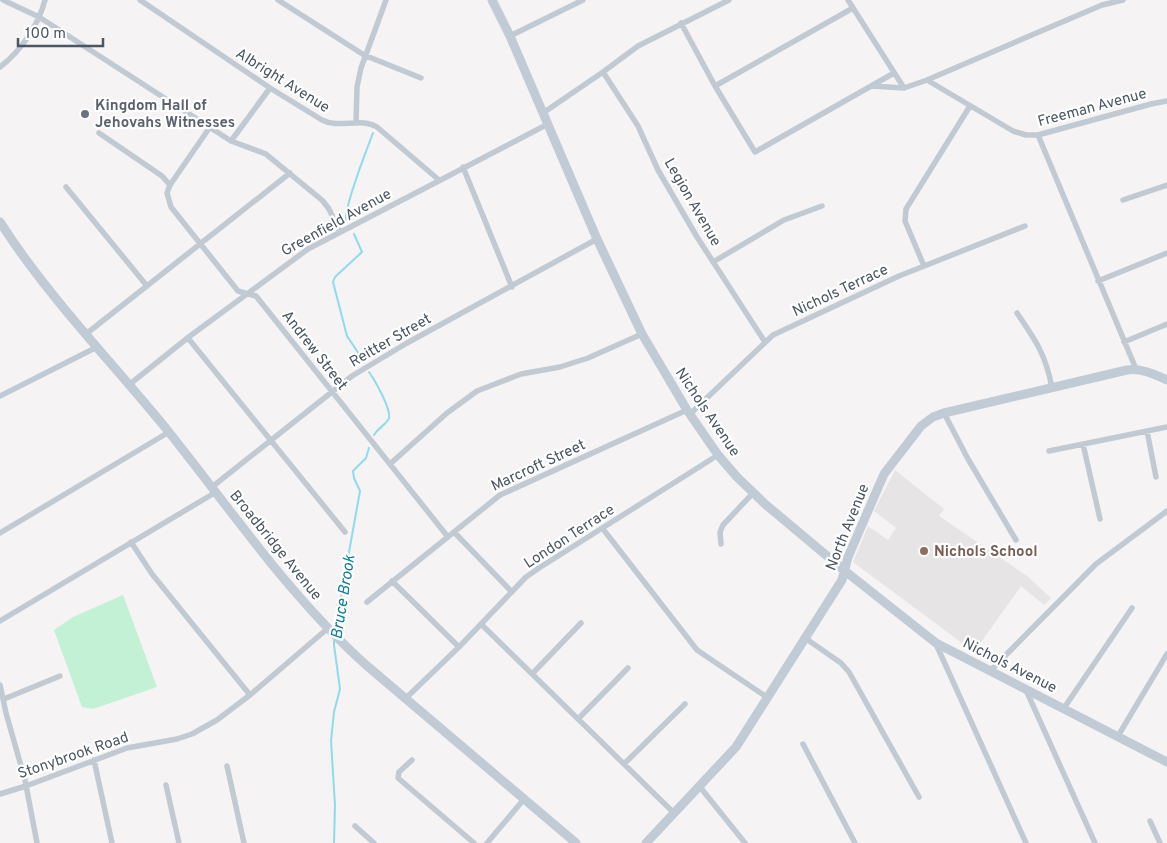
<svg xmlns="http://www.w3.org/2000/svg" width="1167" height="843" font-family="Overpass,sans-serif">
  <rect width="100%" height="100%" fill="#f5f3f3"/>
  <path fill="#e6e4e5" d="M895,470l49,39 -5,7 88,60 24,22 -7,7 -23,-19 -47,66 -121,-90 15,-36 20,14 8,-12 -22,-17z"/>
  <path fill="#c3f1d5" d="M123,595l34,92 -64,22 -11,-2 -28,-77 19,-13z"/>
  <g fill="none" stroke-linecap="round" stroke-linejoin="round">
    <path stroke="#90daee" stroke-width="2" d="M346,220c-2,-13 21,-71 27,-87
      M354,234l8,18 -27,25 -2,5 14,54 16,24
      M369,372c5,7 25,41 19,48 -4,6 -10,8 -14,15
      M335,630l25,-139 -6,-13 -1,-7 13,-13 3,-10
      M334,843l1,-38 -4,-64 3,-29 6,-23 -6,-44v-6"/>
    <path stroke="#c1cad2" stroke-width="5.5" d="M3,0l36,17 192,124 35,13 56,46 7,9 11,23
      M140,0l130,88 52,32c17,9 39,-3 55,7l62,53
      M278,0l86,55 57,23
      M848,0l56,88 23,-8 86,51 13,4h12l113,-31 16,-3
      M681,23l34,63 40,66 139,-79
      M510,36l73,-36
      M0,67c21,-16 38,-41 45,-67
      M603,72l35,54 20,44 39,67 68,105
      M927,80l175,-75 21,-5
      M715,86l138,-78
      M872,86l32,2
      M543,113l60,-41 35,-26 91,-46
      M356,123l1,-36 4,-19 25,-68
      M210,127l-40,58 -3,8 4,14 67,84 18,5 192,241
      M99,133l63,43 8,9
      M1038,135l98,234
      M231,141l39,-53
      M463,167l49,120
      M66,187l81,99
      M1123,200l44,-15
      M713,262l71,-42 38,-14
      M924,266l-19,-45 1,-12 64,-103
      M1098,281l69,-28
      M1017,313c18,26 29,42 35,75
      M86,334l204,-161
      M188,338l157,194
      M1124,342l43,-18
      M130,384l60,-48 118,-87 240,-125
      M0,396l97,-49
      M944,413l24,46 48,81
      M690,414l83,-79 126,-59 126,-50
      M1147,431l9,46
      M1083,444l17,75
      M1049,451l118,-24
      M390,464l57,-51 30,-22 44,-17 39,-7 28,-9 54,-24
      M212,487l140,-111 55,-33 190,-104
      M603,529l94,121 71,48
      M454,532l58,60
      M0,533l169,-101
      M131,542l21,32 98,121
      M721,544l-1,-12 3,-7 30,-32
      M392,581l67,66
      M367,602l133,-107 187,-85
      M0,621l216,-129
      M481,624l193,189
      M805,638l36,25 8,9 70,125
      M936,644l90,199
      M991,670l105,-106 71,-53
      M532,674l49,-51
      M0,685l6,28 19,67 12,63
      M1026,690l69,153
      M406,698l53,-51 67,-70 13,-9 179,-113
      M4,699l56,-23
      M1064,708l68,-100
      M578,719l50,-51
      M1118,736l49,-82
      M803,744l52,99
      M94,760l18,83
      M412,760l-13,12 -1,6 76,65
      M624,764l61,-60
      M227,766l17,77
      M166,785l13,58
      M700,787l45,56
      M0,794l26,-8 101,-38 50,-9 15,-5 25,-14 33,-25 77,-66
      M1150,821l10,22
      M355,826l19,17
      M487,843l38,-45"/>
    <path stroke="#c1cbd6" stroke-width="9" d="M492,0l18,36 87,203 45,95 45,76 31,45 19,22 28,27 80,67 91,72 231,119
      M0,222c48,75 112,140 168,209 64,80 122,166 198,234l210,178
      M646,843l90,-96 106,-167 6,-23 36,-83 37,-48 12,-9 11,-4 183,-43c14,-2 27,4 40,10"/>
  </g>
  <circle fill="#6b7280" stroke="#fff" stroke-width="2" cx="85" cy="114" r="5"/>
  <circle fill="#8d6e63" stroke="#fff" stroke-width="2" cx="924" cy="551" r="5"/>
  <g text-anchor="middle" stroke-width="4.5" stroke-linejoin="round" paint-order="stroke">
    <g font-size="15" fill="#4a5661" stroke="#fff">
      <text transform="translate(283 80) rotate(32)" y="5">Albright Avenue</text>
      <text transform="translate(1092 107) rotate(-15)" y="5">Freeman Avenue</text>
      <text transform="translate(693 202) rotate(60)" y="5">Legion Avenue</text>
      <text transform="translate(336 222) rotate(-29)" y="5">Greenfield Avenue</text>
      <text transform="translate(840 290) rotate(-25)" y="5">Nichols Terrace</text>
      <text transform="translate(390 340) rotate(-30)" y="5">Reitter Street</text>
      <text transform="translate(315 350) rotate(52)" y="5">Andrew Street</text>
      <text transform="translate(708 412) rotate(56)" y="5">Nichols Avenue</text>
      <text transform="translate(538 465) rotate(-25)" y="5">Marcroft Street</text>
      <text transform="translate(847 527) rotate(-68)" y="5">North Avenue</text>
      <text transform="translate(569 536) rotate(-33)" y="5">London Terrace</text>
      <text transform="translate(276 545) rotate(51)" y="5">Broadbridge Avenue</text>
      <text transform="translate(1010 665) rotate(27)" y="5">Nichols Avenue</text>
      <text transform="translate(73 755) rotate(-19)" y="5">Stonybrook Road</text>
    </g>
    <g font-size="15" font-weight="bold" fill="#5b616d" stroke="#fff" text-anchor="start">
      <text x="95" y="110">Kingdom Hall of<tspan x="95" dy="17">Jehovahs Witnesses</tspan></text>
    </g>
    <g font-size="15" font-weight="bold" fill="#785e54" stroke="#fff" text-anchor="start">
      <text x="934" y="556">Nichols School</text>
    </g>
    <g font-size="16" font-style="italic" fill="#0c7c9b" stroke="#fff">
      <text transform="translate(342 597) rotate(-81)" y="6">Bruce Brook</text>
    </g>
  </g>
  <path d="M18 38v8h85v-8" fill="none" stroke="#4a5661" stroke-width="2.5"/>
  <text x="25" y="38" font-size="15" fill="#4a5661" stroke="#ffffff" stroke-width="4" paint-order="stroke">100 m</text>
</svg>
